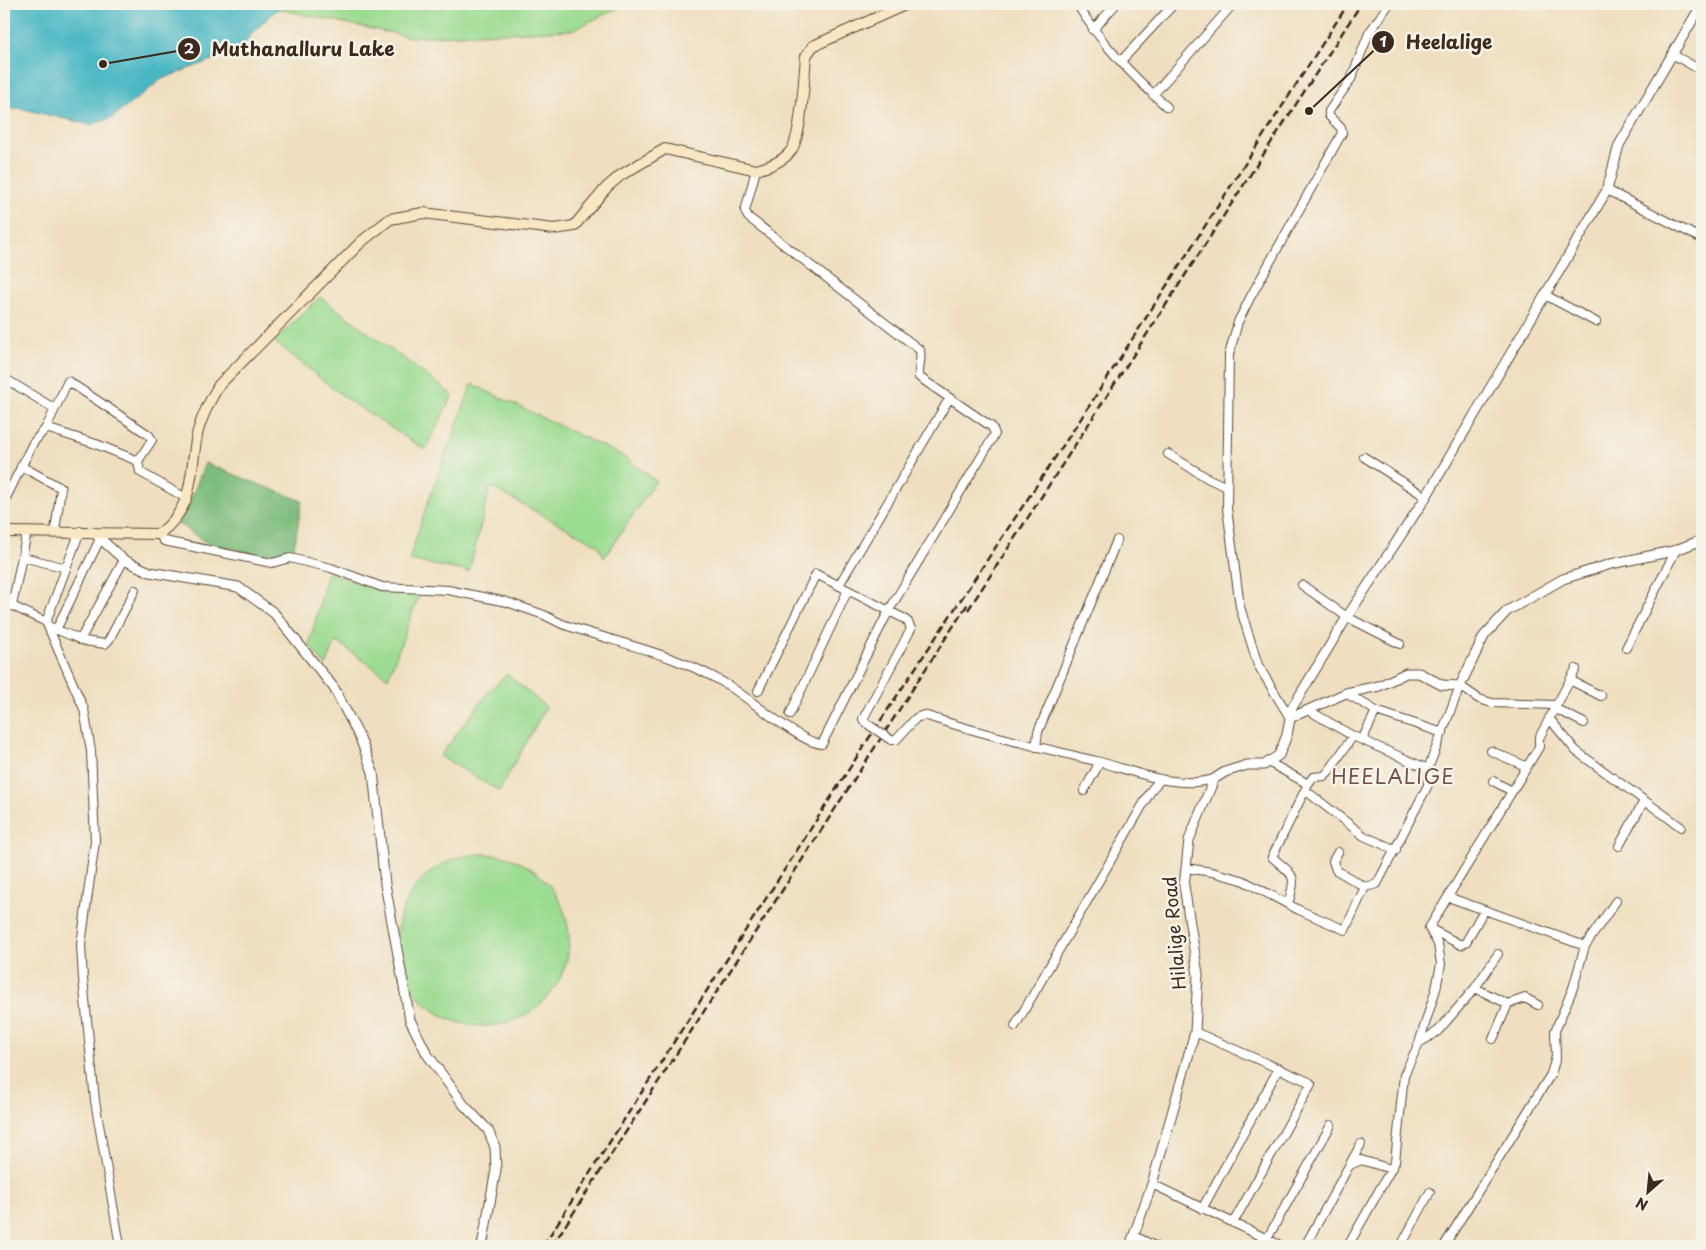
<svg xmlns="http://www.w3.org/2000/svg" width="1706" height="1250" font-family="'Playpen Sans',sans-serif">
  <rect width="100%" height="100%" fill="#f7f3e8"/>
  <filter id="ink" filterUnits="userSpaceOnUse"><feTurbulence type="fractalNoise" baseFrequency=".02" numOctaves="2"/><feDisplacementMap in="SourceGraphic" scale="10" xChannelSelector="R" yChannelSelector="G"/><feConvolveMatrix kernelMatrix="1 2 1 2 8 2 1 2 1" color-interpolation-filters="sRGB"/></filter>
  <filter id="wash" filterUnits="userSpaceOnUse"><feTurbulence type="fractalNoise" baseFrequency=".0096" numOctaves="4" result="noise"/><feDisplacementMap in="SourceGraphic" scale="20" xChannelSelector="R" yChannelSelector="G"/><feGaussianBlur stdDeviation="1.12" result="paint"/><feColorMatrix in="noise" values="0 0 0 0 0 0 0 0 0 0 0 0 0 0 0 0 0 1.4 0 .05"/><feComposite in="paint" operator="in"/></filter>
  <g filter="url(#wash)">
    <rect width="100%" height="100%" fill="#efdfc0"/>
    <path fill="#9cdc92" stroke="#6c8358" d="M255,4h372l-55,26 -162,7z
      M320,297l133,98 -28,55 -81,-53 -70,-56z
      M472,384l149,71 35,26 -52,77 -6,-13 -108,-58 -21,85 -60,-12 16,-50z
      M328,572l52,19 40,2 -32,85 -52,-37 -10,25 -17,-21z
      M507,674l39,33 -47,84 -59,-35 49,-65z
      M397 940a86 86 0 1 1 172 0a86 86 0 1 1-172 0Z"/>
    <path fill="#7dbc7c" stroke="#5c734d" d="M205,463l97,38 -9,52 -21,5 -67,-16 -28,-19 11,-16z"/>
    <path fill="#49b7c4" stroke="#427071" d="M4,4h279l-30,28 -12,17 -79,30 -50,39 -21,7 -72,-17 -15,3z"/>
  </g>
  <g filter="url(#ink)">
    <g fill="none" stroke-linecap="round" stroke-linejoin="round">
      <defs>
        <path id="minor" d="M1077,4c24,40 56,72 90,103
          M1093,30l23,-26
          M1672,54l30,17
          M1121,61l53,-57
          M1153,95l80,-91
          M1607,190l95,49
          M1545,295l51,27
          M4,378l51,31
          M1168,454l41,25 18,8
          M1364,457l62,40
          M138,461l2,11 46,26
          M21,466l40,22 -6,43
          M4,502l29,-59 13,-15 22,-47 81,54 3,5 -14,21 -42,-17 -50,-16
          M159,534l5,7 108,22 18,-5 41,10 51,19 66,3 59,12 37,13 18,9c55,19 114,30 164,60 22,13 74,59 96,60l66,-132 107,-178 -3,-7 -73,-50c-1,-9 3,-17 1,-27l-172,-133 -3,-6 11,-41
          M23,557l43,11
          M839,585l110,-186
          M1302,585l45,32 53,27
          M4,602l42,20 38,87 7,42 4,90 -14,104 2,34 12,122 25,145
          M12,606l15,-74
          M46,622l34,-91
          M48,626l36,15 21,3 4,-4 26,-50
          M56,630l44,-91
          M80,640l44,-80
          M1626,648l50,-98
          M1570,680l31,16
          M758,691l58,-117 87,44 5,4 3,7 -48,90 3,4
          M1346,693l30,18
          M1554,708l30,15
          M1308,710l45,26 75,33
          M790,714l58,-124
          M1290,718l-32,-53 -18,-58 -13,-99 2,-153 9,-33 13,-26 91,-163 -1,-5 -12,-12v-5l22,-32 18,-46 20,-29
          M1549,718l27,33 105,76
          M891,740h5l20,-22 8,-3c57,19 114,32 172,46 39,10 79,29 118,18
          M1362,740l14,-29 67,22
          M1036,747l2,-15 79,-192
          M1491,751l32,14 3,4
          M1270,763l38,21
          M1493,781l19,10
          M1305,790l59,46 32,14
          M1084,791l16,-29
          M1619,846l25,-45
          M1338,852l-5,9 3,9 29,17
          M1186,868l26,4 30,8 57,30 46,20 20,-43 12,-3 51,-99v-16l32,-83 19,13 13,4 64,2
          M1448,897l137,49 31,-45
          M1288,904c9,-30 7,-27 -16,-47l36,-73 5,-7 11,-1 5,-5 24,-35
          M1429,928l32,17 5,-3 18,-32
          M1475,988l23,-34
          M1015,1026l137,-237 9,-10
          M1195,1032l114,50 2,2 -78,139
          M1493,1039l15,-35 17,-6 13,7
          M1419,1043l19,-12 37,-43 33,16
          M1350,1165l11,-5 30,9
          M1152,1184l130,62
          M1202,1209l77,-141
          M1134,1236l21,10
          M1263,1246l68,-121
          M1305,1246l56,-102
          M1348,1246l47,-84 9,-87 15,-32 17,-54 5,-25 -3,-20 -9,-16 110,-181v-9l37,-69
          M1401,1246l29,-54
          M1444,1246l107,-172 5,-17 -1,-26 18,-43 12,-42"/>
        <path id="tertiary" d="M93,532l31,28 26,12 88,15 36,26 60,75 26,50 13,34 12,112 25,136 17,34 37,51 24,25 7,17 1,23 -14,76
          M1290,718l56,-25 33,-7 27,-13h13l23,12 18,1 24,-50 23,-25 56,-32 48,-15 62,-13 29,-11
          M1130,1246l22,-62 43,-152 3,-58 -14,-88 2,-18 3,-28 25,-61 11,-7 22,-7h17l15,-10 8,-20 5,-27 55,-91 79,-120 181,-307 12,-45 83,-141"/>
        <path id="secondary" d="M4,532l155,2c37,-28 30,-59 38,-99 4,-18 12,-33 22,-50l142,-143 29,-23 33,-6 131,16 20,-3 33,-39 14,-12 44,-26 91,21c12,-3 26,-8 34,-18 12,-13 14,-76 16,-96l7,-10 94,-42"/>
      </defs>
      <use href="#minor" stroke="#564536" stroke-width="10"/>
      <use href="#tertiary" stroke="#564536" stroke-width="11"/>
      <use href="#secondary" stroke="#564536" stroke-width="12"/>
      <use href="#minor" stroke="#fff" stroke-width="8"/>
      <use href="#tertiary" stroke="#fff" stroke-width="9"/>
      <use href="#secondary" stroke="#f9e7c3" stroke-width="10"/>
      <path stroke="#3b2a1e" stroke-width="2.5" stroke-dasharray="8 4" stroke-linecap="butt" d="M968,610l393,-606
        M543,1246l326,-508 215,-324 264,-410
        M552,1246l417,-644"/>
      <defs>
        <path id="minor-bridge" d="M866,723l25,17"/>
      </defs>
      <use href="#minor-bridge" stroke="#564536" stroke-width="10" stroke-linecap="butt"/>
      <use href="#minor-bridge" stroke="#fff" stroke-width="8"/>
    </g>
  </g>
  <g text-anchor="middle" stroke-width="5" stroke-linejoin="round" paint-order="stroke">
    <g font-size="18" fill="#3b2a1e" stroke="#f7f3e8">
      <text transform="translate(1175 933) rotate(-95)" y="6">Hilalige Road</text>
    </g>
    <g font-size="20" letter-spacing="1" fill="#714f4f" stroke="#f7f3e8">
      <text x="1393" y="784">HEELALIGE</text>
    </g>
  </g>
  <path fill="none" stroke="#3b2a1e" stroke-width="2" d="M1309 111L1383 42M103 64L189 49"/>
  <g fill="#3b2a1e" stroke="#f7f3e8" stroke-width="2">
    <circle cx="1309" cy="111" r="5"/>
    <circle cx="103" cy="64" r="5"/>
    <circle cx="1383" cy="42" r="12"/>
    <circle cx="189" cy="49" r="12"/>
  </g>
  <g font-size="15" text-anchor="middle" font-weight="bold" fill="#fff">
    <text x="1383" y="47">1</text>
    <text x="189" y="54">2</text>
  </g>
  <g font-size="19" text-anchor="middle" font-weight="bold" fill="#3b2a1e" stroke="#f7f3e8" stroke-width="5" stroke-linejoin="round" paint-order="stroke">
    <text x="1449" y="49">Heelalige</text>
    <text x="303" y="56">Muthanalluru Lake</text>
  </g>
  <rect width="1706" height="1250" fill="none" stroke="#f7f3e8" stroke-width="20"/>
  <g transform="translate(1648 1192) rotate(207)" stroke="#f7f3e8" stroke-width="4" paint-order="stroke">
  <path d="M0-4L9 19L0 12L-9 19Z" fill="#3b2a1e"/>
  <text y="-8" font-size="14" font-weight="bold" text-anchor="middle" fill="#3b2a1e">N</text>
  </g>
</svg>
